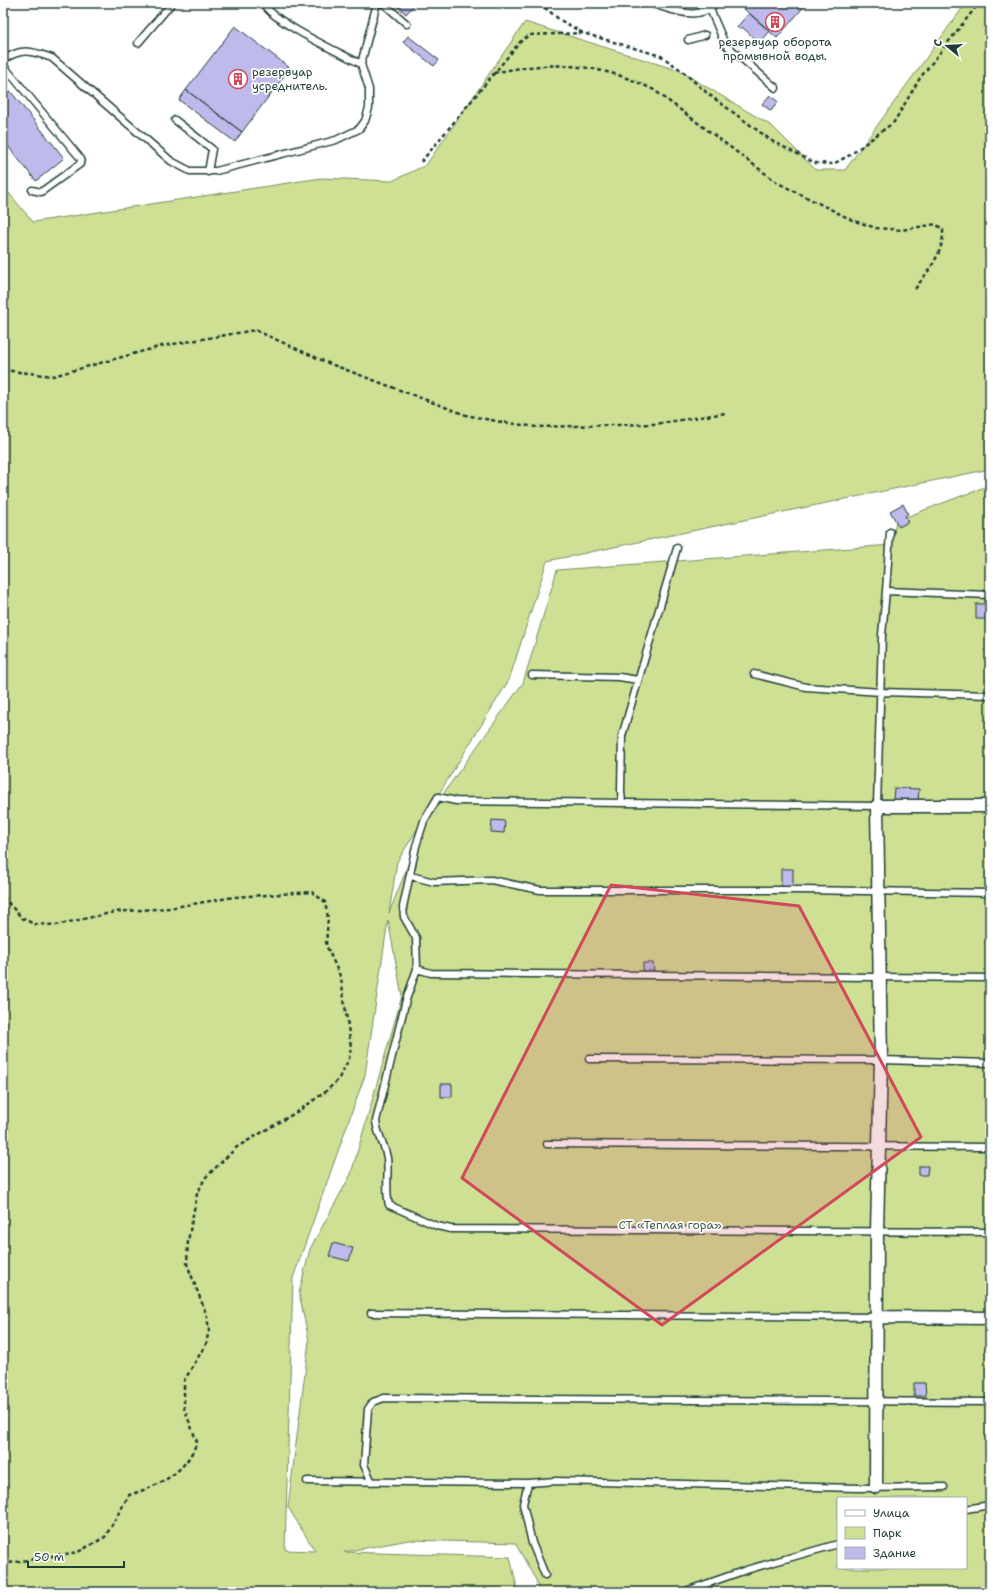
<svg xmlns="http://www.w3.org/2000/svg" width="993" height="1595" font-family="'Shantell Sans',sans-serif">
  <rect width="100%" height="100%" fill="#fff"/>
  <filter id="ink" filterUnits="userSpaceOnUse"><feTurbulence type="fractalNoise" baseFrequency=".025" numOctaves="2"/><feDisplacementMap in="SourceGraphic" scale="8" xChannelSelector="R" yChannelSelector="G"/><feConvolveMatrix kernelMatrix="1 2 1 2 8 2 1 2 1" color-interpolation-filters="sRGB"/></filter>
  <g filter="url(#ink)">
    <path fill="#cee094" stroke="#768e64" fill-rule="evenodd" d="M966,3h24v466l-443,92 -38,119 -112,182 -8,51 40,-100 94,-130 34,-113 335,-25 4,-24 94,-36v1107h-451l-3,-12 -21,-37 -106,-3 -65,12 166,5 8,35h-515v-1406l30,36 288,-44 71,3 34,-16 99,-143 155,49 92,55 44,44h29zM388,920l14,76 -51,178 -41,75 -11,44 10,48 -21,166 27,44 -30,-1 8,-272 72,-203zM838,1498h128v70h-128z"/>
    <path fill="#bfbaec" stroke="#1f3d34" d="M399,3h15l1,1 -9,10 -10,-9z
      M749,3h58l-30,35 -33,-29z
      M749,13l21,18 -10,12 -18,-16 -3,2 -2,-2z
      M235,26l55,42 -48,64 -56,-42z
      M408,36l31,24 -5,6 -31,-24z
      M7,87l57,71 -28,23 -33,-41v-49z
      M186,90l56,42 -7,10 -56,-42z
      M770,95l8,7 -7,9 -9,-7z
      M903,504l5,10 -3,2 3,6 -9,5 -9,-16z
      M976,604h14l-1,15h-13z
      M894,788l25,1 -1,13 -25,-1z
      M492,820l13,1 -1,12 -13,-1z
      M781,869h12v18h-12z
      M643,963h10l1,9h-11z
      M441,1084h11v13h-11z
      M919,1166h9l-1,9h-8z
      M333,1243l20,5 -4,13 -20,-5z
      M914,1383h11l1,13h-12z"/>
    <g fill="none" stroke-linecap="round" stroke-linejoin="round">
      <defs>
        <path id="service" d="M383,3l24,21
          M649,3c23,6 49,20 67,0
          M710,9l15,35 51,44
          M688,40l17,-5
          M138,43l34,-40
          M3,60c19,-13 29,-9 49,-2l119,103 19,10h26l120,-31 23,-11 6,-8 4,-13v-19l-8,-25c-22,-12 -87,-41 -98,-61
          M361,64l16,-61
          M3,65l78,94 -1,5 -39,28 -9,-2
          M175,120l37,29 -4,23
          M886,591l4,-59
          M990,595l-104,-4 -4,44 -5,171 -421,-5 -18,-4 -14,24 -8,25 -13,61 1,10 12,21 1,31 -11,31 -30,121c1,13 9,24 11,37 2,16 -2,31 2,47l48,21 14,3 539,3
          M754,674l52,13 75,5 109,3
          M532,675l87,2 19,3
          M622,803l-1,-12 1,-55 55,-188
          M411,876l23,6 57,-2 49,10h260l190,3
          M417,969l14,4 559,5
          M589,1059l292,1 109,3
          M547,1144l443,3
          M371,1313l506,4
          M307,1481l221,2 28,-2 303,7 85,-1
          M372,1482l-8,-17 4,-56 5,-7 11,-4 606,4
          M528,1483l-5,21 9,39 13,32
          M966,1509l24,-4
          M683,1592l63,-22 92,-26
          M986,1592l4,-1"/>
        <path id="minor" d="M877,1317l113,1
          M876,1487l1,-256 4,-171 -4,-254h113"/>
      </defs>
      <use href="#service" stroke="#1f3d34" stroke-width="9"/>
      <use href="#minor" stroke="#1f3d34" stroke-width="15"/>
      <path stroke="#1f3d34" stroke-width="2.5" stroke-dasharray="4 3" stroke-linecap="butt" d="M539,3l21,17 23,13
        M494,73c57,-13 107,-10 160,17l124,93 74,37 24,8 26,2 34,-6 7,6c1,23 -15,41 -28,59
        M421,162l99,-120 9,-7 54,-2 78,23 20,14 26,23 65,48 43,22 18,1 17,-9 44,-33 26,-44 59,-75
        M3,370l50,6 109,-30 93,-16 73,33 138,52 35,7 36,5 118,-3 71,-11
        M3,897l19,21 12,6 22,1 59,-13 54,-4 65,-11 78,-5 13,10 3,16 -2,27 15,33 10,69 -2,12 -11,21 -13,12 -25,18 -63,37 -32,31 -8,16 -9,47 -1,23 20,52 2,14 -3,14 -22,37v27l13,34c-12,32 -37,43 -68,53l-24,42 -27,15 -75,12"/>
      <use href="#service" stroke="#fff" stroke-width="6"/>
      <use href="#minor" stroke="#fff" stroke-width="12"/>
    </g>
  </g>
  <path fill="#d1495b" fill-opacity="0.2" stroke="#d1495b" stroke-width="3" stroke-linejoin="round" d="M611,885l188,21 122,231 -259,188 -200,-147z"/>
  <defs>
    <symbol id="building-ring" viewBox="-11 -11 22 22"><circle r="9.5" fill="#fff" stroke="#d1495b" stroke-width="1.5"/><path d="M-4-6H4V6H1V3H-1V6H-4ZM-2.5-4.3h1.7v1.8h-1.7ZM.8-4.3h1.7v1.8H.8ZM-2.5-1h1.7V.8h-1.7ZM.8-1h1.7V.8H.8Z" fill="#d1495b"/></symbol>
  </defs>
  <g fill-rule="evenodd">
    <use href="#building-ring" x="764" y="11" width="22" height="22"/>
    <use href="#building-ring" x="227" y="68" width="22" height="22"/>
  </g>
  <g text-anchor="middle" stroke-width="3.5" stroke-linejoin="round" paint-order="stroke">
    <g font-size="12" fill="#1f3d34" stroke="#fff">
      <text x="775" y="46">резервуар оборота<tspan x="775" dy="14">промывной воды.</tspan></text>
      <text x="252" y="76" text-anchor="start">резервуар<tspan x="252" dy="14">усреднитель.</tspan></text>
    </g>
    <g font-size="12" fill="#425e47" stroke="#fff">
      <text x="670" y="1229">СТ «Теплая гора»</text>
    </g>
  </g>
  <rect width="993" height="1595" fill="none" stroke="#fff" stroke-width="16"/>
  <rect x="8" y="8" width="977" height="1579" fill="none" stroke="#1f3d34" stroke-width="1.5" filter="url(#ink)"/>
  <rect x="837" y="1497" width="130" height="72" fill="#ffffff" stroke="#a5b1ae"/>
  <rect x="845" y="1510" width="20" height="6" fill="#ffffff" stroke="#a5b1ae"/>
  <text x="873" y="1517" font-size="12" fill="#1f3d34">Улица</text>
  <rect x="845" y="1527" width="20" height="12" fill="#cee094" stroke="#a5b1ae"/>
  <text x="873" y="1537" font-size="12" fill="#1f3d34">Парк</text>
  <rect x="845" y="1547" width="20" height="12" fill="#bfbaec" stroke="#a5b1ae"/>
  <text x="873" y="1557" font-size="12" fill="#1f3d34">Здание</text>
  <g transform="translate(947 46) rotate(288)" stroke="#ffffff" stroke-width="3" paint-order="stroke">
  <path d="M0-3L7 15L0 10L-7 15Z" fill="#1f3d34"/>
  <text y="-6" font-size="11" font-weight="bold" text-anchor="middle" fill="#1f3d34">С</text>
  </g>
  <path d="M28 1561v6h96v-6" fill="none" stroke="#1f3d34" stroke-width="2"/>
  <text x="34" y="1561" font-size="12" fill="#1f3d34" stroke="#ffffff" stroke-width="3" paint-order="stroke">50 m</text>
</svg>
